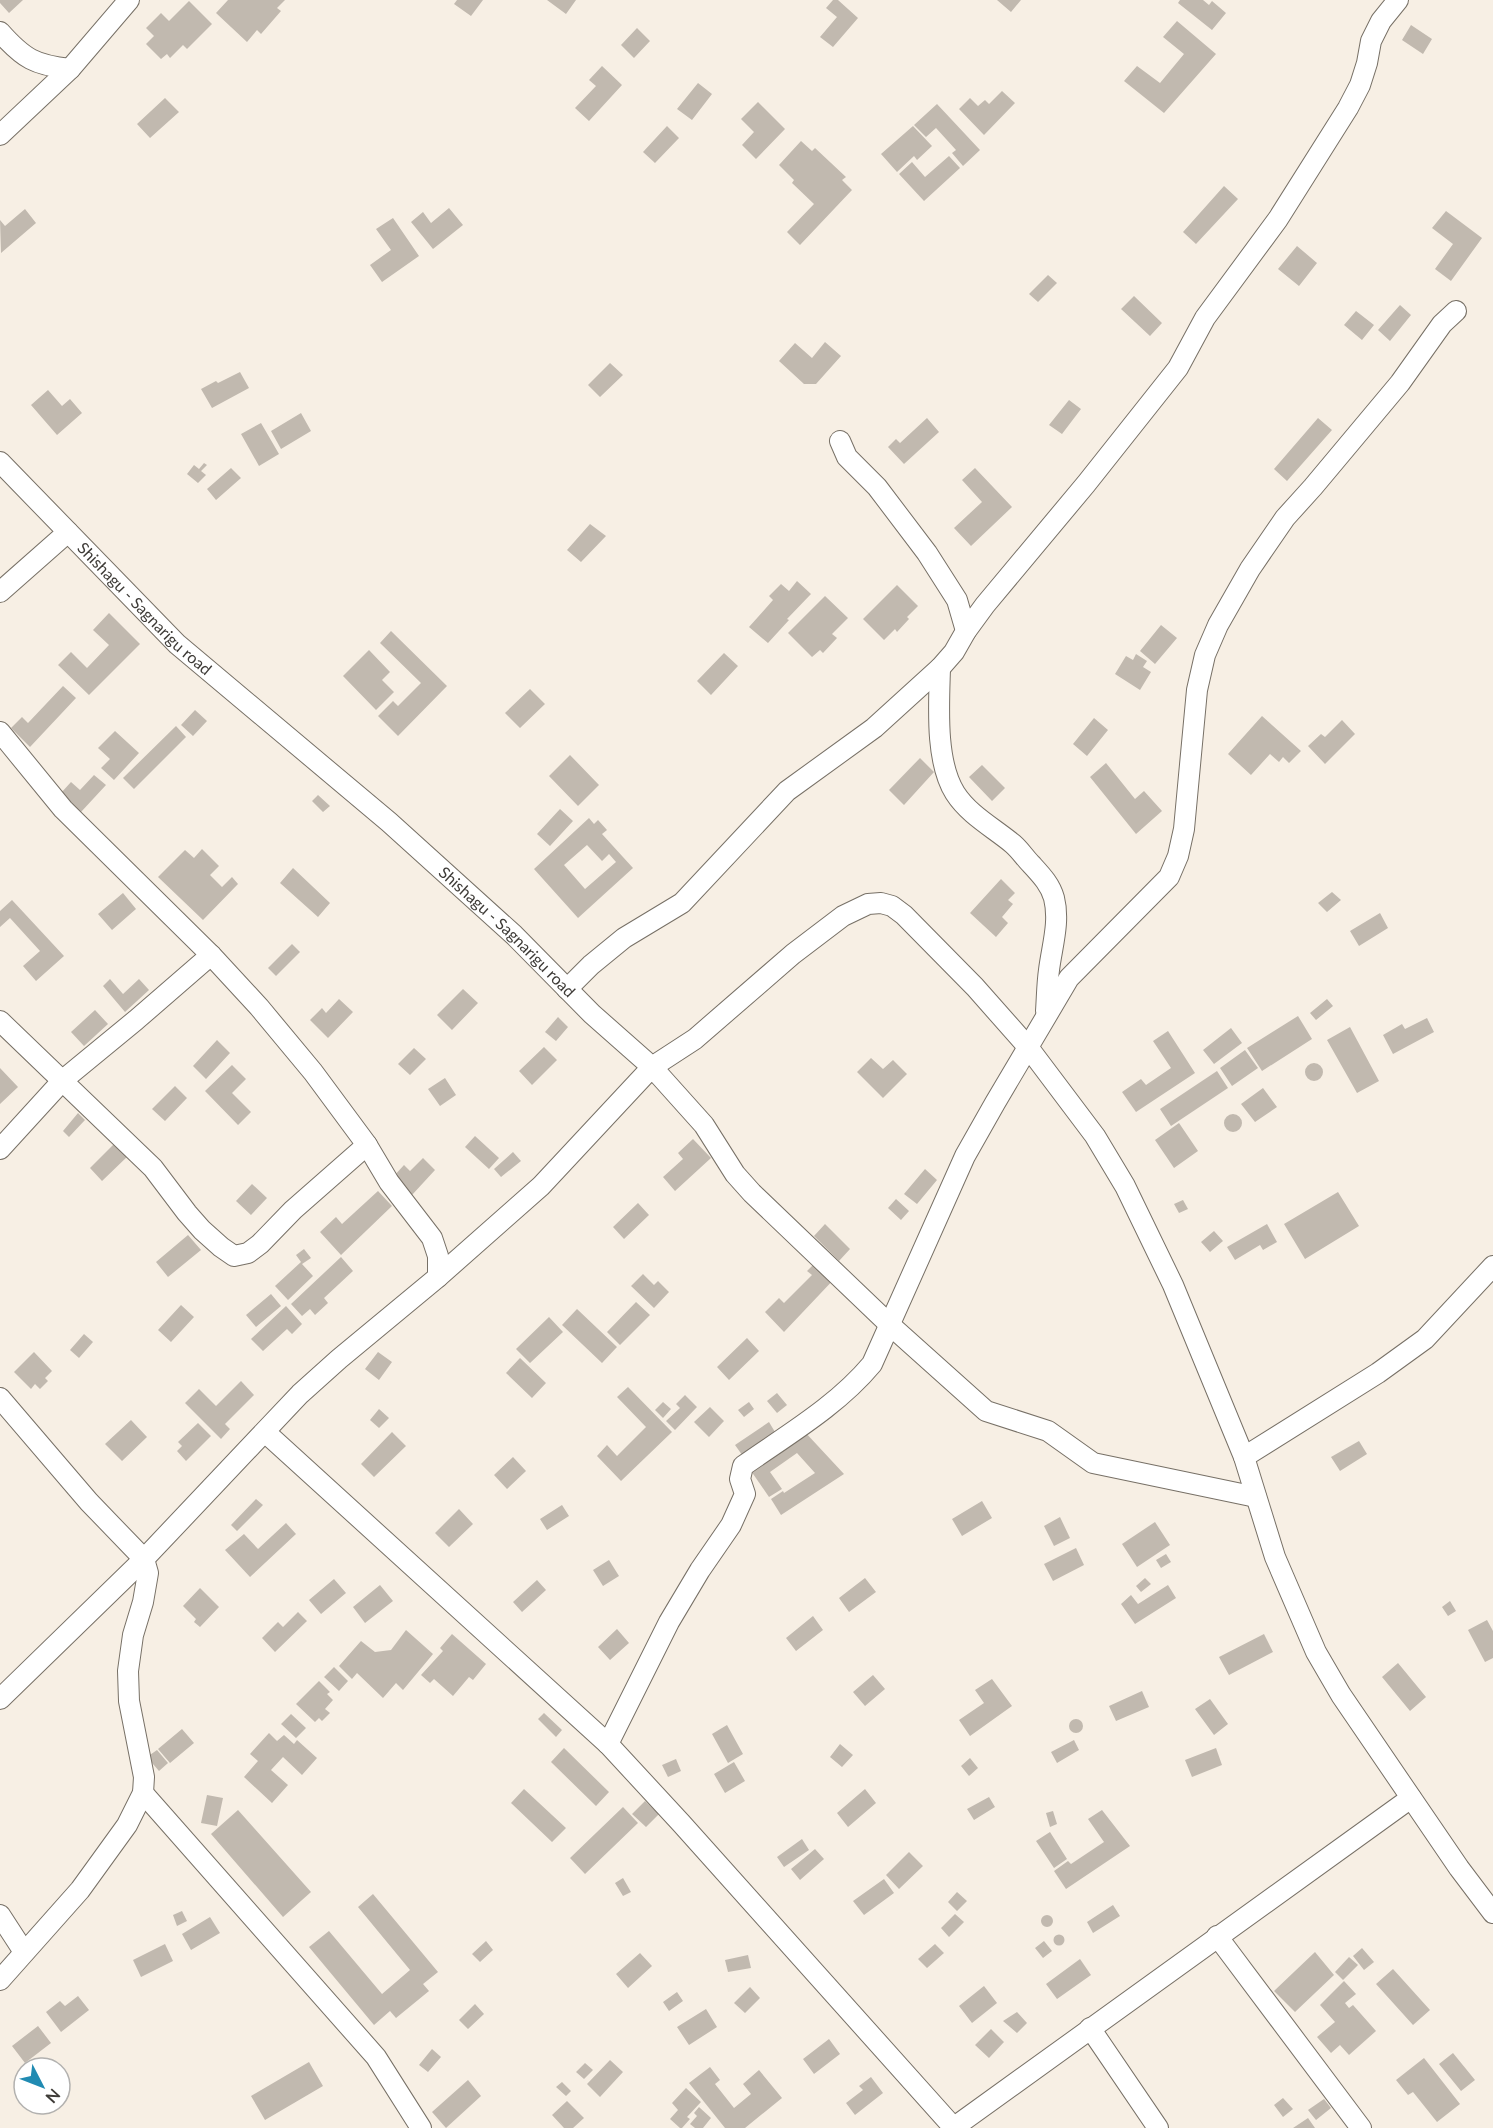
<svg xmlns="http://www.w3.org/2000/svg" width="1493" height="2128" font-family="Lato,sans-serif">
  <rect width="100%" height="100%" fill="#f7efe4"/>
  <path fill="#c1b9af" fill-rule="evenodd" d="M0,0h23l-14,13 -9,-10z
    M228,0h57l-8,8 4,3 -20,23 -4,-4 -10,12 -31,-29z
    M457,0h26l-12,16 -17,-12z
    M547,0h29l-10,14z
    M833,0h5l20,18 -25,29 -13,-10 17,-20 -11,-9z
    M997,0h24l-10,12z
    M1180,0h23l6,5 3,-4 14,12 -14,17 -34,-27z
    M189,1l23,23 -25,25 -4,-4 -13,13 -3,-4 -6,5 -15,-15 8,-8 -8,-8 15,-15 8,8z
    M1177,21l39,33 -52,59 -40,-32 13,-15 23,17 24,-29 -21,-17z
    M1411,25l21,14 -9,15 -21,-14z
    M637,28l13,13 -16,17 -13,-13z
    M602,66l20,19 -33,36 -14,-13 21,-22 -7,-6z
    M698,83l14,11 -20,26 -15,-11z
    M1002,91l13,12 -31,32 -25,-26 11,-11 8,8 7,-6 4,4z
    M165,98l14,14 -29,26 -13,-14z
    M758,102l27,27 -29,30 -14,-14 12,-13 -13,-13z
    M937,104l43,46 -17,16 -11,-13 4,-3 -20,-22 -10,9 -12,-12z
    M667,126l12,12 -24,25 -12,-11z
    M913,126l19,20 -15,14 -3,-4 -17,16 -16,-18z
    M801,141l11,10 3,-3 31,29 -4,3 10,10 -52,55 -13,-13 27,-28 -22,-21 2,-3 -15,-15z
    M949,156l11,12 -36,33 -25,-27 13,-12 13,15z
    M1224,186l14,13 -42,45 -13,-12z
    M449,208l14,17 -30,24 -22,-27 12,-10 8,11z
    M25,209l11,14 -35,30 -1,-33 5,6z
    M1446,211l36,27 -31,43 -16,-12 18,-25 -21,-16z
    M393,218l26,38 -37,26 -12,-17 21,-15 -15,-21z
    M1297,246l20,17 -18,23 -21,-17z
    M1048,275l9,8 -19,19 -9,-8z
    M1134,296l28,27 -12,13 -29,-27z
    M1400,305l11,10 -21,26 -12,-11z
    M1356,311l18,14 -12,15 -18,-15z
    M825,342l16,14 -25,28h-12l-25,-23 16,-18 17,15z
    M610,363l13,12 -23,22 -12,-12z
    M240,372l9,16 -37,20 -11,-19 15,-8 2,2z
    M48,390l14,16 8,-7 12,14 -25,22 -26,-30z
    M1069,400l12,9 -19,25 -13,-9z
    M301,413l10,18 -30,18 -10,-18z
    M927,418l12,14 -35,32 -16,-17 8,-8 4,4z
    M1318,418l14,12 -45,51 -13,-12z
    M261,423l18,31 -20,12 -18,-32z
    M204,463l3,2 -6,6 5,4 -8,8 -11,-9 7,-9 5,4z
    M231,468l10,10 -25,22 -9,-11z
    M975,468l37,39 -41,39 -17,-18 28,-26 -20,-22z
    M590,524l16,12 -25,26 -14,-12z
    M797,581l14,13 -24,25 2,1 -21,23 -19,-16 24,-27 -4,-4 12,-12 8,7z
    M897,585l21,21 -11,11 2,2 -12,13 -2,-3 -11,11 -21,-21z
    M825,596l23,22 -16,16 5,4 -14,15 -3,-3 -8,7 -24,-24z
    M109,613l31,31 -51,51 -31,-30 13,-13 16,16 22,-23 -16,-15z
    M1161,625l16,13 -22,26 -15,-13z
    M391,631l56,55 -49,50 -20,-20 15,-15 5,5 23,-23 -41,-40z
    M369,650l21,22 -8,8 12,12 -18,18 -33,-34z
    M724,653l14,13 -27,29 -14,-14z
    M1136,654l11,7 -4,6 8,5 -11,18 -25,-16 11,-18 7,4z
    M63,686l13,12 -46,49 -19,-19 11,-11 6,6z
    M530,689l15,15 -25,24 -15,-15z
    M195,710l12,11 -14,15 -12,-11z
    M1262,716l39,35 -12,12 -6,-6 -4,5 -9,-8 -19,21 -23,-21z
    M1094,718l14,12 -21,26 -14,-12z
    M1342,720l13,14 -30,30 -17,-18 13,-12 4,3z
    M176,726l10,11 -52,52 -11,-11z
    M115,731l24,22 -25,27 -13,-12 9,-9 -12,-11z
    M570,755l29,30 -21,21 -29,-30z
    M920,758l14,14 -30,33 -15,-15z
    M1106,763l29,36 9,-8 18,20 -26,23 -46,-57z
    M982,765l23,23 -13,13 -23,-24z
    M94,775l12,10 -25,27 -20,-19 10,-11 9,8z
    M318,795l12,11 -7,6 -11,-11z
    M560,809l13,12 -23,25 -13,-12z
    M589,818l5,6 4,-4 9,10 -5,4 31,34 -55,50 -44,-49zM587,845l15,16 7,-7 7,8 -31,27 -21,-24z
    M202,849l17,17 -9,9 12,12 10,-10 6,7 -35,36 -45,-43 27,-27 9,8z
    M293,868l37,35 -12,14 -38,-34z
    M1001,879l14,14 -7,7 5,4 -11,13 6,6 -12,14 -26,-24z
    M1332,892l9,8 -14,12 -9,-9z
    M123,893l13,16 -24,21 -14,-16z
    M12,900l52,56 -28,25 -13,-15 17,-15 -30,-33 -10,9v-16z
    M1380,913l8,15 -29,18 -9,-15z
    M292,944l8,8 -24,24 -8,-8z
    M110,979l13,15 16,-15 10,11 -24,22 -22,-26z
    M463,989l15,14 -26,27 -15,-15z
    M339,999l14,13 -25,26 -18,-18 12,-12 4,5z
    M1327,999l6,7 -17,14 -6,-7z
    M95,1010l13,14 -24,22 -13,-14z
    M1298,1016l14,23 -50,32 -15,-23z
    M558,1017l10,10 -12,14 -11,-9z
    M1427,1018l7,14 -41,22 -10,-19 19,-11 3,5z
    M1350,1027l29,54 -22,12 -30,-53z
    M1231,1028l11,15 -28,21 -11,-14z
    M1168,1031l27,42 -59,39 -14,-20 19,-13 5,6 25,-17 -18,-27z
    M217,1040l13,13 -24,26 -13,-13z
    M544,1047l13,13 -25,25 -13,-14z
    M414,1048l12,11 -16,16 -12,-11z
    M1245,1050l13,18 -26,18 -12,-18z
    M871,1058l12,11 10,-9 14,14 -24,24 -26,-26z
    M1305 1072a9 9 0 1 1 18 0a9 9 0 1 1-18 0Z
    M232,1065l14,14 -14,14 19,19 -13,13 -33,-34z
    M0,1068l18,19 -18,17z
    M1217,1071l11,17 -57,38 -11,-17z
    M445,1078l11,17 -16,11 -12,-17z
    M175,1086l12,12 -22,23 -13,-12z
    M1263,1088l14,19 -22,15 -14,-18z
    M78,1113l7,7 -16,17 -6,-6z
    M1224 1123a9 9 0 1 1 18 0a9 9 0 1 1-18 0Z
    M1179,1123l19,28 -24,17 -19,-28z
    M475,1136l24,22 -10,11 -24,-22z
    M693,1139l18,19 -36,33 -12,-14 20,-18 -5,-6z
    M116,1142l13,13 -27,26 -12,-13z
    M513,1152l8,9 -20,16 -7,-8z
    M423,1158l12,12 -23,25 -19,-18 11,-12 6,6z
    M925,1169l12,11 -20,24 -13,-10z
    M252,1184l15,14 -16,17 -15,-14z
    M378,1191l14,15 -51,49 -21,-23 16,-15 6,7z
    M1338,1192l21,34 -54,33 -21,-35z
    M896,1199l13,12 -8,9 -13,-12z
    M1183,1200l5,9 -9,4 -5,-9z
    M638,1203l11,12 -25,24 -11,-12z
    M825,1224l25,25 -11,12 -25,-25z
    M1267,1224l10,18 -14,8 -3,-5 -25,15 -8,-13z
    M1214,1231l9,10 -13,11 -9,-10z
    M188,1235l13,15 -33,27 -12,-15z
    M304,1249l7,9 -9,6 11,12 -25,24 -13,-14 26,-24 -5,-7z
    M341,1257l12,14 -29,27 4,5 -13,12 -5,-6 -8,7 -11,-12z
    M819,1259l18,17 -53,56 -19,-20 14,-14 5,5 28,-28 -5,-4z
    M643,1274l11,11 4,-4 11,11 -15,16 -23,-22z
    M271,1294l10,12 -25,21 -10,-12z
    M636,1302l14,13 -30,30 -13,-13z
    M181,1305l13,12 -23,25 -13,-12z
    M286,1306l16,18 -10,10 -5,-5 -24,22 -12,-12z
    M577,1309l40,38 -15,16 -40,-38z
    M549,1317l14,15 -33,31 -14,-14z
    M84,1334l9,8 -14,16 -9,-8z
    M747,1338l12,13 -30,29 -12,-13z
    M34,1352l18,19 -7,7 3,3 -8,8 -5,-5 -4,5 -17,-17z
    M378,1352l14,10 -13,18 -14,-11z
    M520,1358l26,25 -14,15 -26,-25z
    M241,1381l13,14 -29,29 5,5 -9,10 -36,-36 14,-14 17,17z
    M628,1387l44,45 -51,49 -24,-25 10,-11 10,11 29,-29 -29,-30z
    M777,1393l10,12 -10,8 -10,-12z
    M685,1395l12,12 -22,23 -9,-9 14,-13 -4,-4z
    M663,1402l8,7 -8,9 -8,-8z
    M749,1402l5,7 -10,8 -6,-7z
    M710,1407l14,14 -15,16 -15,-15z
    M379,1409l10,9 -10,10 -9,-8z
    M131,1420l16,17 -25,24 -17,-17z
    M769,1422l9,15 -33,22 -10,-14z
    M198,1423l13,13 -25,25 -9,-10 5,-5 -4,-4z
    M804,1431l40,43 -63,41 -10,-16 12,-8 1,2 31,-20 -18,-20 -27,19 12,17 -13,8 -20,-29z
    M392,1432l14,14 -32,31 -13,-13z
    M1359,1441l8,13 -27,17 -9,-14z
    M513,1457l13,14 -19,18 -13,-14z
    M256,1499l7,6 -26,26 -6,-6z
    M982,1501l10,17 -30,18 -10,-17z
    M562,1505l7,11 -22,14 -7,-11z
    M459,1509l14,15 -24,23 -14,-14z
    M1060,1517l10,21 -16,8 -10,-20z
    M1155,1522l15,23 -33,22 -15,-23z
    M286,1523l10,11 -46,43 -25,-27 19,-16 14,15z
    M1076,1548l8,17 -31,16 -9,-17z
    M1166,1554l5,8 -10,6 -5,-8z
    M609,1560l10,16 -16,10 -10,-16z
    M865,1578l11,14 -27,20 -10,-14z
    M1145,1578l6,6 -10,8 -5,-6z
    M334,1579l12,14 -25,21 -12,-14z
    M537,1580l9,10 -24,22 -9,-10z
    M380,1585l13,16 -28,22 -12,-16z
    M1168,1585l8,13 -41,26 -14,-20 10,-9 7,9z
    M200,1588l19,19 -19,20 -6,-5 2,-3 -13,-13z
    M1450,1601l6,10 -8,5 -6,-9z
    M298,1612l9,9 -32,31 -13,-14 16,-16 5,5z
    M813,1616l10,14 -27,21 -10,-13z
    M1487,1620l6,11v27l-8,4 -17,-32z
    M617,1629l12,14 -19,17 -12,-13z
    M406,1630l27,24 -30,36 -7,-7 -13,15 -26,-25 -5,6 -13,-13 22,-25 14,11 16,-2z
    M452,1634l34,30 -13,16 -4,-3 -16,19 -19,-17 -4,4 -9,-8 22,-24 -3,-3z
    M1264,1634l9,18 -44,23 -10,-18z
    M1398,1663l28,34 -16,14 -28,-34z
    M334,1667l14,14 -9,10 -15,-14z
    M873,1675l12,14 -20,17 -12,-14z
    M992,1679l20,27 -42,30 -11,-16 25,-17 -9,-13z
    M319,1681l11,11 -3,2 6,6 -8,9 5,4 -8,8 -3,-3 -4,4 -19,-18z
    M1142,1691l7,16 -33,14 -7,-15z
    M1210,1699l18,25 -14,11 -19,-26z
    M544,1713l18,17 -6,7 -18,-18z
    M291,1714l15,14 -10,10 -15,-14z
    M1069 1726a7 7 0 1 1 14 0a7 7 0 1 1-14 0Z
    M727,1725l16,29 -15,9 -16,-29z
    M182,1729l12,14 -24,20 -12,-14z
    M269,1733l8,8 7,-6 10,9 3,-4 20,18 -15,17 -19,-18 -12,13 17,15 -16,18 -28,-26 14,-16 -8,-7z
    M1074,1740l5,10 -22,13 -6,-11z
    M840,1744l13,11 -11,12 -12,-10z
    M564,1748l45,44 -13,14 -45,-44z
    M1216,1748l6,17 -30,12 -7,-17z
    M157,1750l11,13 -9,8 -12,-14z
    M970,1758l8,10 -9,8 -8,-10z
    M676,1759l5,12 -13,6 -6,-12z
    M734,1762l11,19 -20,12 -11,-19z
    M524,1789l42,39 -14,14 -41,-39z
    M865,1789l11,14 -28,24 -11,-14z
    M207,1795l16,3 -6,28 -16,-3z
    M989,1797l6,10 -21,13 -7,-11z
    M645,1801l14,13 -13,13 -14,-13z
    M623,1807l15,16 -53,51 -15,-16z
    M238,1810l73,82 -28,25 -72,-83z
    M1102,1810l28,36 -64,43 -12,-18 14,-10 3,3 33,-22 -16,-23z
    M1053,1811l4,13 -7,3 -4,-14z
    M1050,1832l17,27 -13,9 -18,-27z
    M802,1839l7,11 -25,17 -7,-10z
    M815,1849l9,10 -24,21 -9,-11z
    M909,1852l14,14 -24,23 -13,-14z
    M623,1878l8,14 -8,4 -8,-13z
    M884,1879l10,14 -30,22 -11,-14z
    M957,1892l10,9 -10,10 -9,-9z
    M373,1894l65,78 -15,12 6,7 -33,27 -6,-7 -16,14 -65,-78 20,-16 53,63 28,-24 -52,-63z
    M1113,1905l7,11 -27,17 -6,-11z
    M182,1911l5,10 -10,5 -4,-11z
    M955,1914l9,8 -15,15 -8,-9z
    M1041 1921a6 6 0 1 1 12 0a6 6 0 1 1-12 0Z
    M210,1917l10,16 -29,17 -9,-16z
    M1053.5 1940a5.5 5.5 0 1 1 11 0a5.5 5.5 0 1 1-11 0Z
    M486,1941l7,9 -13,12 -8,-8z
    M1044,1941l8,10 -9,7 -8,-10z
    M165,1944l8,17 -32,16 -8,-17z
    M935,1944l9,9 -17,15 -9,-9z
    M1362,1948l12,14 -10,8 -11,-14z
    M1315,1952l19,23 -39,37 -21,-21z
    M640,1953l12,13 -24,22 -12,-14z
    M748,1955l3,13 -23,4 -3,-12z
    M1349,1957l9,8 -15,15 -8,-8z
    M1080,1959l11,16 -34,24 -11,-15z
    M1393,1969l37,41 -17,15 -37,-41z
    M1344,1981l12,13 -11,9 4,5 4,-3 23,26 -27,24 -9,-10 -9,8 -14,-16 18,-15 -15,-17z
    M984,1986l13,17 -25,20 -13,-17z
    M750,1987l10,11 -15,15 -11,-10z
    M677,1992l6,9 -14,10 -6,-9z
    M78,1996l11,14 -28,22 -15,-20 14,-11 5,5z
    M475,2004l9,10 -16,15 -9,-9z
    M706,2009l11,18 -28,18 -12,-18z
    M1017,2012l10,11 -10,10 -14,-12z
    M38,2026l13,17 -26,20 -13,-17z
    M991,2029l13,13 -15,16 -14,-13z
    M829,2039l11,15 -26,20 -11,-15z
    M432,2049l9,8 -13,15 -9,-7z
    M1453,2053l22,27 -14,11 -22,-27z
    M1424,2058l36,46 -23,18 -24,-30 -5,3 -12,-15z
    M610,2060l13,12 -23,25 -13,-13z
    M309,2062l14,24 -58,34 -14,-24z
    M585,2063l8,7 -9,9 -8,-7z
    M710,2067l10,13 -5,4 19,24 17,-14 -8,-10 16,-14 23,28 -37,30h-20l-36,-45z
    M871,2077l12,16 -28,22 -9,-12 17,-13 -4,-4z
    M468,2080l13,16 -35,32 -14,-16z
    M562,2082l9,9 -5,5 -10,-9z
    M686,2088l15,14 -14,15 3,2 -8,9h-2l-10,-9 8,-9 -6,-7z
    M1283,2098l10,11 -10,8 -9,-12z
    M1324,2099l7,9 -15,12 -8,-10z
    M567,2101l17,17 -11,10h-9l-12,-13z
    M699,2107l12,11 -8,10h-8l-5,-4 7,-8 -3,-3z
    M1308,2118l7,10h-22z"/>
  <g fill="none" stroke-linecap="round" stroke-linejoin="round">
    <defs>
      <g id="street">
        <path d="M0,32c24,27 35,33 70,37"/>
        <path d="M0,135l70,-66 59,-69"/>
        <path d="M840,441l7,16 30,30 50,66 30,47 9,31"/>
        <path id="s1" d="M0,462l177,182 212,178 125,113 78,79 60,53 43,-28 98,-85 50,-38 25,-12 13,-1 11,3 12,9 71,72 53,60 67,89 30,50 48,99 71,172 31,100 41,95 25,43 118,173 34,45"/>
        <path d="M0,592l68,-60"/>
        <path d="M940,668c-1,37 -5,93 15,125 14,22 39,35 58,51 7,6 12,14 18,20 10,11 19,20 23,34 6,24 -2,48 -5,72 -2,14 -2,27 -3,41"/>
        <path d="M0,732l63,77 148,146 48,52 54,65 54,73 22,37 43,56 6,18v21"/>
        <path d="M567,989l24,-24 33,-27 58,-35 105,-112 87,-63 66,-60 14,-16 12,-21 19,-26 101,-121 92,-116 27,-50 73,-99 70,-111 12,-23 7,-22 4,-22 10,-20 17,-21"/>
        <path d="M0,1021l153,147 34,45 15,17 19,17 13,9 14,-3 12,-9 33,-34 74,-65"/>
        <path d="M0,1149l63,-69 73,-60 75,-65"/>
        <path d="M0,1398l89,104 55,57 4,14 -5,29 -10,33 -5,36 1,30 15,76 -1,16 -16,32 -47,65 -80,90"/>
        <path d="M265,1432l343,312 73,79 273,305"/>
        <path d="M1244,1457l134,-84 47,-34 68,-73"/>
        <path d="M0,1699l144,-140 156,-165 39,-35 99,-82 103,-91 111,-119 52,58 31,49 17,19 138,132 96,86 62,20 45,32 163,34"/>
        <path d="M608,1744l61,-122 31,-52 31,-45 14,-31 -5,-15 3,-13c44,-31 94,-60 129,-102l93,-208 30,-53 74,-125 100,-101 9,-21 6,-27 13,-139 8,-35 13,-30 32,-56 35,-51 28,-31 87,-104 42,-59 14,-13"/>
        <path d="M143,1793l233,264 45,71"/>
        <path d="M0,1915l24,37"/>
        <path d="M1217,1936l144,192"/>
        <path d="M1090,2028l68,100"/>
        <path d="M953,2128l458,-330"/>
      </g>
    </defs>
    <use href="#street" stroke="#777066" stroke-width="22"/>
    <use href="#street" stroke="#fff" stroke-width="20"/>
  </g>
  <g text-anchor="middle" stroke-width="4.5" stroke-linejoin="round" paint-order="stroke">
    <g font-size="16" fill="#3e3b37" stroke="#fff">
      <text dy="6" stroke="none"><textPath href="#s1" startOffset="206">Shishagu - Sagnarigu road</textPath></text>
      <text dy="6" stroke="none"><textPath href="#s1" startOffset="692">Shishagu - Sagnarigu road</textPath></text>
    </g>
  </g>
  <g transform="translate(42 2086) rotate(132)"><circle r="28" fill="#ffffff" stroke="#b2b1af" stroke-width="1.5"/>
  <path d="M0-4.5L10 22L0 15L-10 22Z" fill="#218bb2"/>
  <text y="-9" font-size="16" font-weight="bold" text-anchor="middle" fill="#3e3b37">N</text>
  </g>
</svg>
